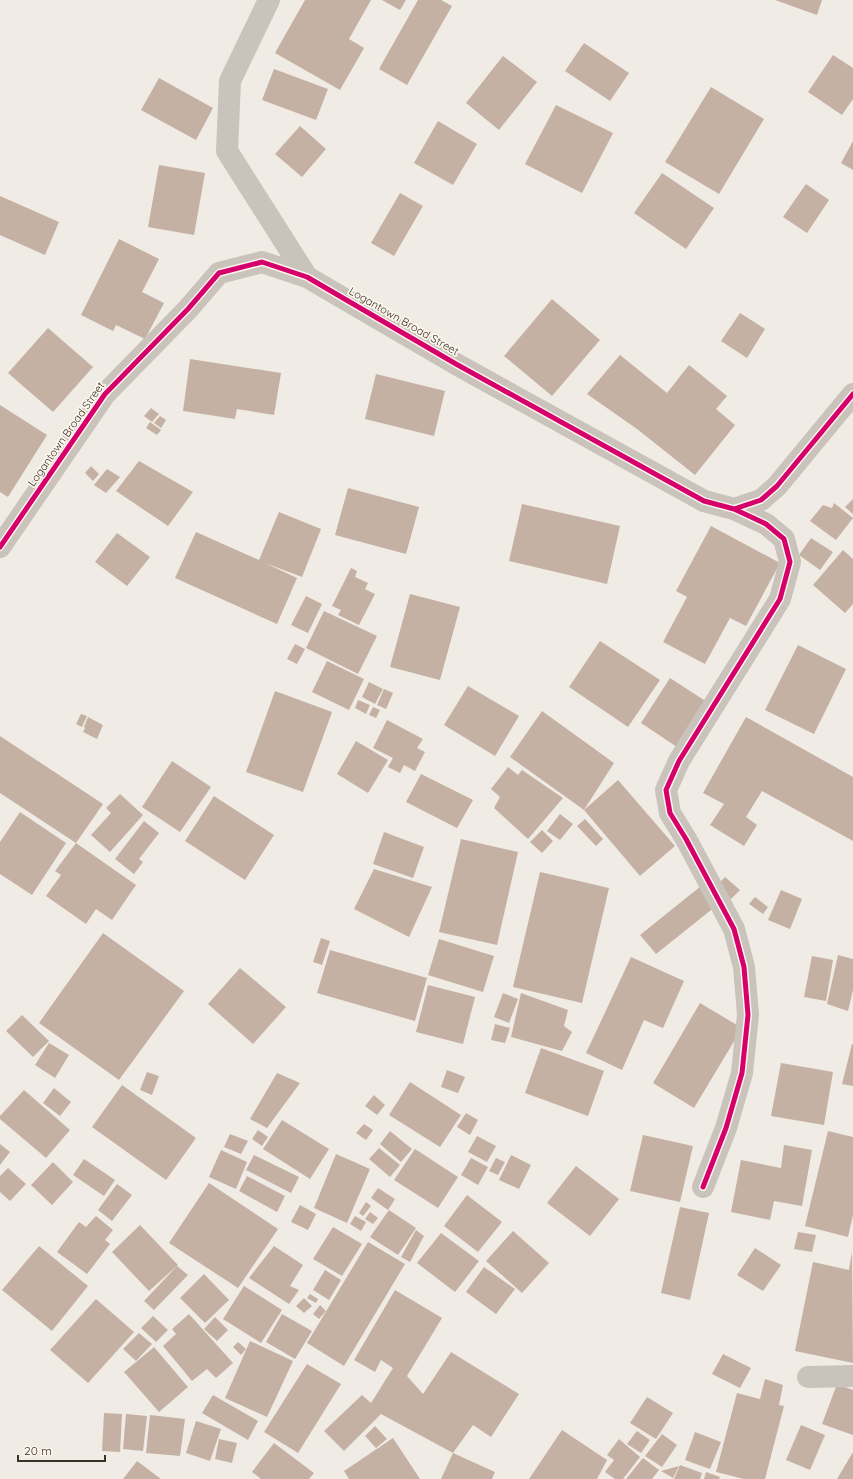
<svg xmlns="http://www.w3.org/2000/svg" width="853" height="1479" font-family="Quicksand,sans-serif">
  <rect width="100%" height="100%" fill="#f0ebe4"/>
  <path fill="#c5b1a4" d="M305,0h66l-22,39 15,9 -24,42 -65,-37z
    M382,0h24l-6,10z
    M418,0h23l11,6 -45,79 -28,-16z
    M775,0h47l-5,15z
    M584,43l45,30 -19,28 -45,-30z
    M833,55l20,13v31l-11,16 -34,-23z
    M503,56l34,26 -38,48 -33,-27z
    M274,69l54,20 -12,31 -54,-20z
    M159,78l54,30 -17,32 -55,-30z
    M711,87l53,32 -45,75 -54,-32z
    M556,105l57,28 -31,60 -57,-29z
    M438,121l39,23 -24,41 -39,-22z
    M300,126l26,23 -24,28 -27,-23z
    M853,141v29l-12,-7z
    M159,165l46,8 -11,62 -46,-8z
    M662,173l52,35 -28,41 -52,-36z
    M806,184l23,16 -22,33 -24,-16z
    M400,193l23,13 -29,50 -23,-13z
    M0,196l59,26 -14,33 -45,-20z
    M119,239l40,20 -17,33 22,11 -19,36 -29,-14 -3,6 -32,-16z
    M552,299l48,41 -48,56 -48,-40z
    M740,313l25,16 -18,29 -26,-17z
    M48,328l45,39 -40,45 -45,-39z
    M620,355l47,38 22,-28 38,31 -11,13 19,16 -40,50 -58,-46 -50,-35z
    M190,359l91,14 -7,42 -37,-6 -2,10 -52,-8z
    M376,374l69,17 -11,45 -69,-17z
    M0,405l47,30 -39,62 -8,-5z
    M151,408l8,6 -7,8 -8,-6z
    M160,416l6,4 -5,8 -7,-5z
    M150,422l11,8 -4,5 -11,-7z
    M139,461l54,31 -25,34 -52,-35z
    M91,466l8,8 -6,7 -8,-8z
    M107,469l13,8 -14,16 -12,-8z
    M348,488l71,19 -13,47 -71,-19z
    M853,499v15l-8,-7z
    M834,503l19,15 -17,22 -26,-19 13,-16 9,3z
    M522,504l98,22 -13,58 -98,-23z
    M279,512l42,17 -19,48 -37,-14 32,15 -20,46 -102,-46 21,-46 63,28z
    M711,526l69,37 -34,63 -16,-8 -25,46 -42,-22 24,-45 -11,-6z
    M117,533l33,24 -23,29 -32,-24z
    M811,538l22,14 -13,18 -21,-15z
    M843,550l10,9v45l-8,9 -32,-28z
    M351,568l6,3 -2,6 13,6 -3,6 10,5 -16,31 -21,-10 3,-5 -9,-4z
    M410,594l50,13 -20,73 -50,-13z
    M306,596l16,8 -14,29 -17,-8z
    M324,611l53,25 -19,38 -52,-26z
    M600,641l60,39 -32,47 -59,-40z
    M295,644l10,5 -8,15 -10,-5z
    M798,645l48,24 -32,65 -49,-24z
    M327,661l37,18 -15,31 -37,-18z
    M670,678l40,26 -30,45 -39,-26z
    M369,682l14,7 -8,15 -13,-7z
    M468,686l51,30 -24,40 -51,-31z
    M384,689l9,4 -7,16 -9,-4z
    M275,691l57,21 -29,80 -57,-20z
    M358,700l12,5 -4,9 -11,-6z
    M373,707l7,3 -4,8 -7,-3z
    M542,711l72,52 -30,47 -74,-53z
    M81,714l6,2 -5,11 -6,-3z
    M88,717l15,8 -6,14 -14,-7 2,-4 -1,-1z
    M746,717l107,60v64l-91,-50 -16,26 11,8 -13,21 -34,-21 14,-21 -21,-11z
    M387,720l36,19 -6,9 8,4 -10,19 -11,-6 -4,8 -12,-6 5,-9 -20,-10z
    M0,736l103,68 -27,39 -76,-50z
    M356,741l32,19 -20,33 -31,-19z
    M172,761l39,26 -31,45 -38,-25z
    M508,767l10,8 4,-5 41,28 -35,41 -34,-31 6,-11 -9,-8z
    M421,774l52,26 -16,28 -51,-26z
    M618,780l57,66 -35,30 -56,-66z
    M120,794l23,21 -33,37 -19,-17 20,-22 -5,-5z
    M214,796l60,39 -29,45 -60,-39z
    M20,812l46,31 -34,52 -32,-21v-32z
    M560,814l13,10 -13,16 -13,-9z
    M585,819l18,20 -7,7 -19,-20z
    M144,821l15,12 -20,26 4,3 -9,12 -19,-15z
    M542,830l11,11 -11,12 -12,-11z
    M384,832l40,15 -11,31 -40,-14z
    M461,839l57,13 -21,93 -58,-13z
    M76,843l60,42 -24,35 -16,-11 -10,15 -40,-28 15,-21 -6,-4z
    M374,869l58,18 -23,50 -55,-28z
    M540,872l69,16 -27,115 -69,-16z
    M725,877l15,13 -9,9 -15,-13z
    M701,886l15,20 -60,48 -16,-19z
    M781,890l21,9 -12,30 -22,-9z
    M755,897l13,10 -5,7 -14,-10z
    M103,933l81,58 -65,89 -80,-57z
    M321,938l9,3 -8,24 -9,-3z
    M439,939l55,17 -11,36 -55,-17z
    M330,950l97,28 -12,43 -98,-28z
    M838,955l15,4v31l-5,21 -21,-7z
    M812,956l21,4 -7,41 -22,-4z
    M631,957l53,24 -21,47 -19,-8 -22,50 -36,-17z
    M240,968l46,39 -33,37 -45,-40z
    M428,985l47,12 -12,47 -47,-12z
    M503,993l15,6 -9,24 -15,-6z
    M521,993l47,17 -4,16 8,6 -10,19 -51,-14z
    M700,1003l42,25 -48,80 -41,-25z
    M22,1015l27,26 -16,16 -27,-26z
    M495,1024l15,4 -5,15 -14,-3z
    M49,1043l20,12 -14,23 -20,-13z
    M852,1044h1v42l-11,-2z
    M541,1048l63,23 -16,45 -63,-23z
    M781,1063l52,9 -9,53 -53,-9z
    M447,1070l18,7 -7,16 -17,-6z
    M147,1072l12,4 -7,19 -12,-5z
    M277,1073l23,10 -33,45 -17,-9z
    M410,1082l51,33 -21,32 -51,-32z
    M122,1085l74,53 -30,42 -74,-53z
    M54,1088l17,14 -11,14 -17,-13z
    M24,1090l46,40 -24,28 -46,-39v-3z
    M374,1095l11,10 -8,10 -12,-9z
    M466,1113l12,7 -8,15 -13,-8z
    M282,1120l47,29 -19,30 -47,-30z
    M364,1124l9,6 -7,10 -10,-7z
    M258,1130l10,7 -6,9 -10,-7z
    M390,1131l22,18 -11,13 -21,-18z
    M828,1131l25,6v78l-5,22 -43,-11z
    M230,1134l18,7 -7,13 -17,-7z
    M643,1135l50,11 -13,56 -50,-11z
    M477,1136l19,10 -9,16 -19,-10z
    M0,1144l10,8 -10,13z
    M784,1145l28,5 -10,56 -28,-5 -4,19 -39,-8 10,-52 40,8z
    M379,1148l21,17 -10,12 -21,-18z
    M415,1149l43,28 -20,31 -44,-28z
    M221,1150l26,12 -11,27 -27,-12z
    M336,1154l34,15 -23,54 -33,-15z
    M254,1155l45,22 -8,16 -45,-23z
    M511,1155l20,10 -12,24 -20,-9z
    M471,1158l17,9 -10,18 -17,-10z
    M496,1158l9,4 -7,13 -9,-4z
    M84,1159l31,21 -11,16 -31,-21z
    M53,1162l20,20 -21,23 -21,-20z
    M576,1166l43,33 -29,37 -43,-33z
    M8,1168l18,16 -16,17 -10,-9v-16z
    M247,1176l38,20 -8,16 -38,-21z
    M209,1183l69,46 -40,59 -69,-45z
    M117,1184l15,11 -20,26 -14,-11z
    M378,1188l17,11 -7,11 -17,-12z
    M467,1195l35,27 -24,30 -34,-26z
    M366,1202l5,4 -8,10 -4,-3z
    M300,1205l16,9 -8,16 -17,-8z
    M680,1207l29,6 -19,87 -29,-7z
    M389,1210l27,18 -18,27 -28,-18z
    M370,1212l8,6 -5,6 -8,-5z
    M96,1216l17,14 -8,10 5,4 -23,30 -30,-22 22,-30 7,5z
    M355,1216l11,6 -5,9 -11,-7z
    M140,1225l38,40 -29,26 -37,-39z
    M333,1227l29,17 -20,32 -29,-17z
    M416,1230l8,6 -14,26 -9,-5z
    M513,1231l36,32 -27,30 -36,-32z
    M798,1232l18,3 -4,17 -18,-3z
    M441,1233l38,28 -24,31 -38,-29z
    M368,1242l37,22 -61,102 -37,-23z
    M39,1246l49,40 -36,45 -50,-41z
    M274,1246l29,19 -13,21 9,4 -10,14 -40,-26z
    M755,1248l26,17 -18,26 -26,-16z
    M852,1252l1,111 -58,-12 18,-89 36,8z
    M177,1266l11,9 -34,35 -10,-9z
    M484,1267l31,22 -19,25 -30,-22z
    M325,1270l16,10 -12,20 -16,-10z
    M204,1274l25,26 -24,23 -25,-25z
    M244,1286l38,24 -21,33 -38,-24z
    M395,1290l47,28 -35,58 16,18 28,-42 68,42 -28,43 -18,-12 -20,28 -72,-39 -37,37 -20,-20 38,-36 9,8 22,-35 -12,-8 -6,12 -21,-12z
    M310,1294l8,5 -2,4 -9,-5z
    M304,1298l8,8 -8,7 -8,-7z
    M96,1299l38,33 -46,51 -38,-33z
    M320,1305l6,6 -7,8 -6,-5z
    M189,1314l44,49 -17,15 -9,-9 -15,12 -29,-35 13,-12 -4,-5z
    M282,1314l30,17 -17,28 -29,-17z
    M153,1316l15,14 -12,12 -15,-14z
    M215,1317l13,13 -11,11 -13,-12z
    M139,1333l13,11 -16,17 -13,-12z
    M250,1341l43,20 -26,56 -42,-19z
    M238,1342l8,7 -5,6 -8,-8z
    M154,1347l34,40 -29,25 -35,-40z
    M723,1354l28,14 -11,20 -28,-14z
    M307,1364l34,20 -43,69 -34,-21z
    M765,1379l18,6 -4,20 5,1 -19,73h-21l-28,-7 21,-79 23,6z
    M837,1384l16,6v45l-31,-11z
    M213,1395l45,26 -10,19 -46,-27z
    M647,1397l26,16 -17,26 -26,-16z
    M104,1413l18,1 -2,38 -18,-1z
    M126,1414l21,2 -4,35 -20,-2z
    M150,1415l35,4 -5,37 -34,-3z
    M196,1421l25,8 -11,32 -24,-8z
    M801,1425l24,10 -15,35 -24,-10z
    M375,1426l12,13 -11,9 -11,-12z
    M562,1430l45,30 -10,19h-68z
    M637,1431l13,9 -9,13 -14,-9z
    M695,1432l26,10 -11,27 -25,-9z
    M662,1434l15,11 -15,22 -17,-11z
    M393,1438l27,41h-71l-5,-8z
    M219,1439l18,4 -5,20 -17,-4z
    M619,1439l21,18 -17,22h-8l-10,-7 9,-12 -7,-5z
    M274,1443l40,30 -5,6h-48l-9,-7z
    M853,1452v27h-16z
    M453,1453l42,19 -3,7h-51z
    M643,1458l16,12 -7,9h-26z
    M137,1461l24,18h-38z
    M680,1465l22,8 -2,6h-26z
    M679,1466l-6,12 -12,-7z
    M706,1472l14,5 -1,2h-15z"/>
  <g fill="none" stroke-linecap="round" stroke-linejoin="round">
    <path stroke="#c9c3bc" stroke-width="22" d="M269,0l-39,81 -3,70 80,126
      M0,547l105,-153 83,-85 31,-36 43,-11 45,15 149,87 248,137 30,8 27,-9 16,-14 76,-92
      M703,1187l23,-59 16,-55 6,-58 -4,-48 -10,-38 -48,-90 -16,-26 -4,-23 13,-29 101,-162 10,-37 -6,-23 -18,-15 -32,-15
      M808,1377l45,-1"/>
    <defs>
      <path id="cycleway" d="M0,547l105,-153 83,-85 31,-36 43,-11 45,15 149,87 248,137 30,8 27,-9 16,-14 76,-92
        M703,1187l23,-59 16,-55 6,-58 -4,-48 -10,-38 -48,-90 -16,-26 -4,-23 13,-29 101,-162 10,-37 -6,-23 -18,-15 -32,-15"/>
    </defs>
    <use href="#cycleway" stroke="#fcf6ec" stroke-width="8"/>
    <use href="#cycleway" stroke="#d6006c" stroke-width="5"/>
  </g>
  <g text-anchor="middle" stroke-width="3.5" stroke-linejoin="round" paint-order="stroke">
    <g font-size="11" fill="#3b3129" stroke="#fcf6ec">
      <text transform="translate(404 321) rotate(30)" y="4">Logantown Broad Street</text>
      <text transform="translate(66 434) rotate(-55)" y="4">Logantown Broad Street</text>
    </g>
  </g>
  <path d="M18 1455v6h87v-6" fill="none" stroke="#3b3129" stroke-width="2"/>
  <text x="24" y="1455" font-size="12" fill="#3b3129" stroke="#fcf6ec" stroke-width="3" paint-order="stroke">20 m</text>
</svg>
